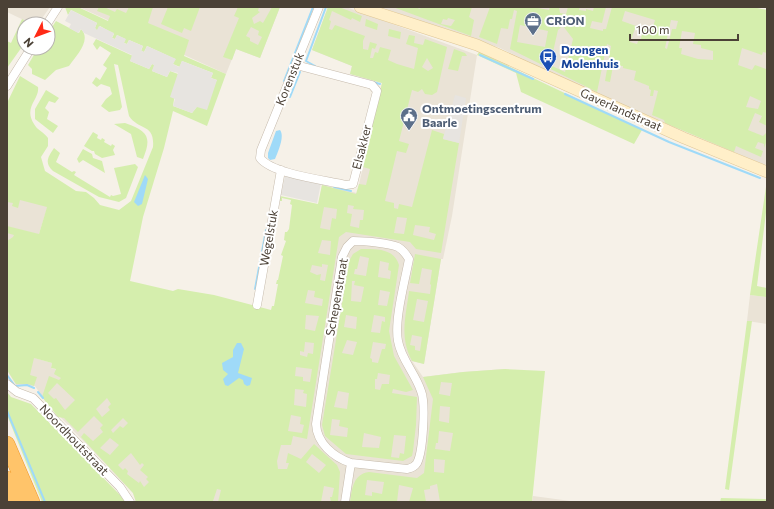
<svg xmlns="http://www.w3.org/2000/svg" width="774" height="509" font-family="Commissioner,sans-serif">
  <rect width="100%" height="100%" fill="#f6f1e8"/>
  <path fill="#eae3d6" d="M7,7h43l-12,17h-6l-25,-12z
    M79,7h201l-20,51 -24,-9 -10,25z
    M328,7h18l131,48 -25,161 -9,43h-2l-17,105 -12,-3 11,16 40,-5 42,-3 -11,133h-358l-3,-9 -87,-91 -11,-16 -19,-1 -9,-15 14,-16 31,9 -1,5 109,33 138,-80 24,-136 35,8 25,-110 -32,-9 2,-8 -40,-16z
    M380,7h372l15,3v156l-177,-75 -90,-43z
    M7,180l45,12 -13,42 -32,15z
    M750,295l16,2 1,-2v29l-20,-3z
    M533,496l45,6h-46z"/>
  <path fill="#d5eead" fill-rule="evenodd" d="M65,7h13l30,14 2,-5 -13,-5 2,-4h5l11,5 2,-3 9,4 3,-6h24l-5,16 41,17 -5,16 42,18 -19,52 -34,-15 -9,37 -21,69 -13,64 43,10 5,-2 36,6 57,15 1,-4h2l4,-22h-2l1,-4h1l5,-24 -2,-1 5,-14 -2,-1 1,-8h2l2,-3 3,-24 -2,-1 1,-4 -9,-2v3h-3l1,-5 38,8 4,-19 34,9 3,-10 7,1 4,-16 -7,-2 19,-84 -32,-9 2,-8 -40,-16 16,-43h11l23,9 -2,6 -8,-4 -1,2 -19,-9 -3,9 2,1 -2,8 3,1 3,-5 30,11 -2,5v8l5,1 2,-8 7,2 -2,5 -3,-1 -2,10h3l2,-6 3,1 2,-6 11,3 -3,10 9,4 17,5 4,-21 -12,-4 3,-9 6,1 -1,7 9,2 2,-6 22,8 -10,45 -5,3 -7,-1 -3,-5 -4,3 -6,-2 -13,51 10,3 -3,9 -9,-2 -12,50 9,2v5l4,1 1,-5 13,3 20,-77 12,4 -1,5 16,4 -18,110 -25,-4 -6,-7 -64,-10 -7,5 -32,202 -14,-3 -2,9h-10l-4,16 1,8h9l2,-6h-3l2,-10 13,6 13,-15 23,21 3,7 -2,30h-7l-1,-5h2l2,-9 -10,-2 -3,16h-103l3,-12 -4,-1 -4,12 5,1h-82l-3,-9 -52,-56 3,-4 9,8 10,-9 -3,-4 3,-3 -9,-9 -16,16 -14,-14 -6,-1 -16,-20 7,-21 10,4 2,-2 -7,-4 2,-5 -5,-1 1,-5 -18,-5 -4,17 7,2 -3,9 -6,-2h-12l-9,-14v-129l6,-4 1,-2 -7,-2v-7l32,8 8,-27 -27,-7 -2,8 -6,-2 1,-3 -6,-1v-99l13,-27 18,11c2,12 -15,20 -4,37 3,6 10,8 14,14v8l-7,11 4,14 31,20 10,1 8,6 6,7 19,5 12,-9 22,-54c2,-24 -14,-16 -24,-31l-11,-51 -4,-1 8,43 -2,3 -11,2 -8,-6 5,-7 6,-5 -2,-7 -9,-3 -4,3 -5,-4 4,-6 4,3 7,-12 -4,-3 8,-12 -11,-7 -3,4 -4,-6 3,-5 37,17 -3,5 19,8 3,-5 3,1 -3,6 15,6 3,-6 8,3 -5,32 19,7 25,-33 -6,-2 2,-5 -31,-12 -2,6 -7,-3 2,-5 -28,-13 -3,6 -3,-1 2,-5 -14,-6 -2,4 -3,-1 1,-4 -8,-4 -2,4 -3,-1 2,-4 -14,-8 -3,5 -2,-3 2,-5 -26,-13 -3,5zM427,58l6,10 -5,3 -6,-4zM348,205l6,1 -1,3 11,1 -1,10h-3l-1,8 -9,-2 2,-12 -5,-1zM324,207l13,2 -1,10 -4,-1 -2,12 -10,-2zM397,217l10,1 -3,16 -10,-1zM415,225l15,2 -1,5 7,2 -2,6 -21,-5zM322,240l9,1 -1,14 -12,-2zM322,264l6,1 -3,16 -5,-1 1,-6 -4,1 -7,-3 2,-7 10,2zM308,290l7,1 -1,6 9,2 -1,7 -17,-3zM306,315l13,1 -4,15 -10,-2zM305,342l9,1 -1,11 -5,-1 -1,4 -7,-2v-4l4,1zM296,367l16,2 -2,13 -7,-1v-4l-8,-1zM57,383l18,17 -10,10 -9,-12 -2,1 -6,-6zM295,389l9,1 -1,3 4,1 -1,13 -12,-2zM107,398l4,6 -3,3 2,3 -8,7 -6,-8zM291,415l10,2 -1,7 4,1 -2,8 -14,-2zM123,418l5,5 -5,5 -3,-2 -7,7 -2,-3zM110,438l9,7 -9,10 -10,-7zM131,453l9,12 2,-2 2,2 -4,5 8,7 -2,2 3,3 -5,5 -4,-6 -1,2 -12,-9 1,-3 -3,-3 -2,2 -5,-5zM312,454l14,11 -7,8 -13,-11z
    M168,7h32l-9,24 -7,-3 -2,5 -21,-9z
    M238,7h21l-1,4 2,1 -8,6 2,6 6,-3 3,2 9,-16h8l-20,51 -24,-9 -4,11 -9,-3 16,-39 -5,-2zM251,27l8,4 -1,4 4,2 -4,8 -8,-4v-3l-4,-2z
    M393,7h22l5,2 1,-2h51l-3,10 5,3 -3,16zM448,18l7,2 -4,6 -10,-2 2,-5 4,1z
    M490,7h42l17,3 1,-3h9l1,6 6,1 2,-7h12l-1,3 7,1v-2l7,2 1,-4h12l-4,16 -10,-2 -2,7 13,3v-2h3l6,-22h140l15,3v43l-4,-1 -1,3 -20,-7 -4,17 14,5 3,-5 11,4 1,-5v62l-8,-4 3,-6 -7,-3 -7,17 15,6 4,-4v8l-3,8v-4l-6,-2 -3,6 8,3 -2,6 -25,-11 -2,6 -69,-29 -1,-3 -12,-5 6,-24 -4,-1 -1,6h-3l1,-6 -2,-1v-3l-15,-6 2,-9 -13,-3v-2h-3v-4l-6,-1 -4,21 -5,-1 6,-35 -4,-2 -10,48 -87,-43 7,-38 -3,-1 -2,9h-2l-2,10 -7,-1 -4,16 -18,-7zM625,11l30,9 -3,11 -9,-3 -2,11h-2l-2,5 -7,-2 6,-16 -14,-5zM671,20l7,1 -2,8h-4l-5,20 -2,-1zM520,25l28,6 -3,16 -28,-5zM563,26l10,13 -8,33 -15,-7 8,-35zM682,31l13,2 -2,11 8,1v3l12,3v9l-15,-1 -17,-5 1,-6h-3zM750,96l11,5 -3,8 -12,-2z
    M22,19l10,5h-8v20l-17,24v-27l4,2z
    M366,19l12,5 -1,6 -12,-4z
    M56,21l23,12 2,-4c11,11 -5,27 -12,37l-13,4 -11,10 -13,-6v-5l-4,-4 10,-17h10v-15z
    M389,29l12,3 -1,7 -12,-3z
    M454,49l11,4 2,3h-5l-4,15 -10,-2z
    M479,52l163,78 -8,14 -113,-52 -5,-19 -39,-18z
    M46,90l13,8 -4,5 -6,-2 -4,7 4,4 -2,7 11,7 -5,7 -18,-14v-10z
    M125,123c23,8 27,14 18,36l-6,-2 -6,-23 -17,-10z
    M93,132l5,3 -1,3 4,2 1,-2 3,2 -1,2 7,4 1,-2 3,2 -2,4 2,5 -13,3 -7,-4 -1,-3h-2l-8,-5z
    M54,148l6,5 -4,9 16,10 2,-1 2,1 -2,3 36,22 1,-2 2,1 8,-2 -7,-26 21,-4 3,3 -12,31 -7,4 -20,-5 -46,-26c-9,-8 -5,-14 1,-23z
    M83,149l9,5 1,4 9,3 3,12 -22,-13 -4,3 -2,-4z
    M767,180v24l-10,82 10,2 -1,9 -16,-2z
    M361,249c15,0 33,-1 38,16l-10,66 5,25 19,34 -7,2 -13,-3 -1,4 25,4 -1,28 -3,26 -1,5 -9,5 -57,-7 -21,-18 -3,-11 27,-164 4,-7zM360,256l9,2 -3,18 -12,-2 1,-5h2zM380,261l9,2 -1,7 3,1 -1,8 -12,-2zM352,281h3l-1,4 10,2 -3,15 -10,-1zM380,290l10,2 -3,14 -9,-1zM346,315l11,2 -1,12 -12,-2zM374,315l11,2v5l-3,-1 -2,12 -9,-1zM347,340l10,2 -4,13 -11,-2zM373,342l13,2 -1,5h-3l-4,14 -6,-1v-3l-2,-1zM378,373l12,2 -1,9h-7l-2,6 -5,-1v-10h2zM338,391l11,2 -2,16 -13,-2zM332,419l8,1 -1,6 9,2 -1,9 -17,-2zM364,433l17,4 -2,11 -17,-1zM394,435l12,1 -2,18 -4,-1 -1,5 -8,-1z
    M415,254l26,5 -17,105 -12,-3c-13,-25 -6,-45 -3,-70l21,3 1,-9 -1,-1 2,-14 -10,-2 -3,16 -9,-1zM417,299l11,2 -4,21 -11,-2zM412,335l10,2 -2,14 -5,-1v-4l-5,-1z
    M747,321h5l-23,169 -4,-1z
    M505,369l40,2 -13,131h-92l-3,-18 -7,2v3l-6,1 2,12h-17l4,-14 -14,-3 -2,17h-47c2,-13 3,-28 19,-30l48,6 7,-5 9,-74 -10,-22 40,-5zM441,382l11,1 -2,13 -11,-2zM440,406l10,1 -1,16 -10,-2zM439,431l14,2 -3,18 -15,-2 1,-6h2zM434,459l11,1 -1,13 -10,-1zM367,480l17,2 -2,12 -10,-2v4l-7,-1z
    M7,392l4,5 20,7 89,91 5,7h-83l-35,-87z
    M721,498l46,1v3h-47z"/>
  <path fill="#e7e4e0" d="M71,10l26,13 -2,5 2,2 2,-4 15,7 -2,5 3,1 2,-4 9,4 -2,4 3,1 2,-4 14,6 -2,4 3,2 3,-6 29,13 -3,5 6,3 3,-6 31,12 -2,5 6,2 -10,30 -10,-3 -5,6 -19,-7 2,-7 -5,-2 8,-24 -8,-2 -3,6 -15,-6 2,-6 -2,-1 -3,5 -19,-8 2,-6 -48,-22 -3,-4 -3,4 -9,-5 2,-4 -6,-3z
    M455,95l11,3 -7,45 -16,-4z
    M285,176l36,7 -4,20 -36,-8z"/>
  <path fill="#9fdaf8" d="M280,130c5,6 -2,22 -5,29l-5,1 -2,-2v-5l8,-22z
    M145,175l3,4 -6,25 -4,2 -4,-4z
    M237,343h4l3,6 -6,24 14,5 -2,7 -3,1 -3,-2 -1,-4 -4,-2 -11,8 -3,-1 -2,-6 5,-5 -5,-4 -1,-7 11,-6v-7z"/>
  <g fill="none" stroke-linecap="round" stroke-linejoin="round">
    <path stroke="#9fdaf8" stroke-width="2" d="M480,55l53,24
      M315,66l-9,-5 20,-54
      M284,81l29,-74
      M373,82l7,2
      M565,94l104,48 91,36
      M290,97l10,-25
      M334,187l17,4
      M255,289l11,-59
      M7,375l8,11 12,-1 7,3
      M38,392l5,6
      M7,411l38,91"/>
    <defs>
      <path id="street" d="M47,24l11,-17
        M296,65l76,20 5,6 -24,93 -7,1c-21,-5 -74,-11 -86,-27l1,-8 58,-143
        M7,86l24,-38
        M257,305l24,-135
        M7,384l10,8 16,6 87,89 10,15
        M345,502l6,-39c-18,-6 -34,-20 -35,-39l26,-167 5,-10 6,-6c11,0 36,2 45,6 5,3 8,7 11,12 -4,22 -15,61 -11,82 3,18 17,32 23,50 5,12 2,61 -4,72 -3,5 -6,5 -10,6l-56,-6"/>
      <path id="secondary" d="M360,7l117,38 207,93 83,34"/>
      <path id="highway" d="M7,444l25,58
        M7,479l10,23"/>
    </defs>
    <use href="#street" stroke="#c6bbad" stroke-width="9"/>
    <use href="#secondary" stroke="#dec695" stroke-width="12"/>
    <use href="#highway" stroke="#ef992a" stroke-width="16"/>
    <use href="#street" stroke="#fff" stroke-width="8"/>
    <use href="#secondary" stroke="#ffefc9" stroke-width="11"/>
    <use href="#highway" stroke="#ffc46a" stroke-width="15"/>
  </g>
  <defs>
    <symbol id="office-pin" viewBox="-11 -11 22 30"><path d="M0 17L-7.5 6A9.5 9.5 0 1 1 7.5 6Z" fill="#5c6f8a" stroke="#fff"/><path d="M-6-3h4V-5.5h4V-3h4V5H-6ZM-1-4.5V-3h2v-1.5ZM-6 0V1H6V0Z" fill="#fff"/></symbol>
    <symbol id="bus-pin" viewBox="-11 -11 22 30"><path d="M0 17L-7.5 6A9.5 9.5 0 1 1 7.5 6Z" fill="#1a4fb4" stroke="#fff"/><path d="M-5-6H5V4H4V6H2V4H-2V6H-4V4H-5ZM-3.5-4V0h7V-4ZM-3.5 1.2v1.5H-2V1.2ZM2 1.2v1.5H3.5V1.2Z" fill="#fff"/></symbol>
    <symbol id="civic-pin" viewBox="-11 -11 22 30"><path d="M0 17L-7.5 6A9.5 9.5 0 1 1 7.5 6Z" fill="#5c6f8a" stroke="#fff"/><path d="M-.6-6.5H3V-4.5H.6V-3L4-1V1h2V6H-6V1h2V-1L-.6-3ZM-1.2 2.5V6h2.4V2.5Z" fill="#fff"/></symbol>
  </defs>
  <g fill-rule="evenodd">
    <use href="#office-pin" x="523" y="11" width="20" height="27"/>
    <use href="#bus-pin" x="538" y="47" width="20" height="27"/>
    <use href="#civic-pin" x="399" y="106" width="20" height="27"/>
  </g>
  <g text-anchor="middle" stroke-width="4" stroke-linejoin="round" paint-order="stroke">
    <g font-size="12" font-weight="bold" fill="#4e5e75" stroke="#fff" text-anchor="start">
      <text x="546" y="25">CRiON</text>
      <text x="422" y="113">Ontmoetingscentrum<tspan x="422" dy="14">Baarle</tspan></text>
    </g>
    <g font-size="12" font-weight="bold" fill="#164399" stroke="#fff" text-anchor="start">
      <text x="561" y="54">Drongen<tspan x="561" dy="14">Molenhuis</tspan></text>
    </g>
    <g font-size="12" fill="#4b4136" stroke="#fff">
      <text transform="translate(290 79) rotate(-68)" y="4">Korenstuk</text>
      <text transform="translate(621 110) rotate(24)" y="4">Gaverlandstraat</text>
      <text transform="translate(362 147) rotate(-76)" y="4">Elsakker</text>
      <text transform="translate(269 238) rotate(-80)" y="4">Wegelstuk</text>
      <text transform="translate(337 297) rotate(-80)" y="4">Schepenstraat</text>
      <text transform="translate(74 440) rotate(46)" y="4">Noordhoutstraat</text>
    </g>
  </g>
  <rect width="774" height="509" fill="none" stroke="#4b4136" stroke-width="16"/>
  <g transform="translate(36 36) rotate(228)"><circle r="19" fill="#ffffff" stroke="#b7b3af"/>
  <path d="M0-3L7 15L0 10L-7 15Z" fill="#ff2a16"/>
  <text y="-6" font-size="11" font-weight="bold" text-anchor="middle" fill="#4b4136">N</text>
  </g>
  <path d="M630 34v6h108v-6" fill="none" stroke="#4b4136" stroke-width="2"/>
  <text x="636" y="34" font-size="12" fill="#4b4136" stroke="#ffffff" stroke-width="3" paint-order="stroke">100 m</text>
</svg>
